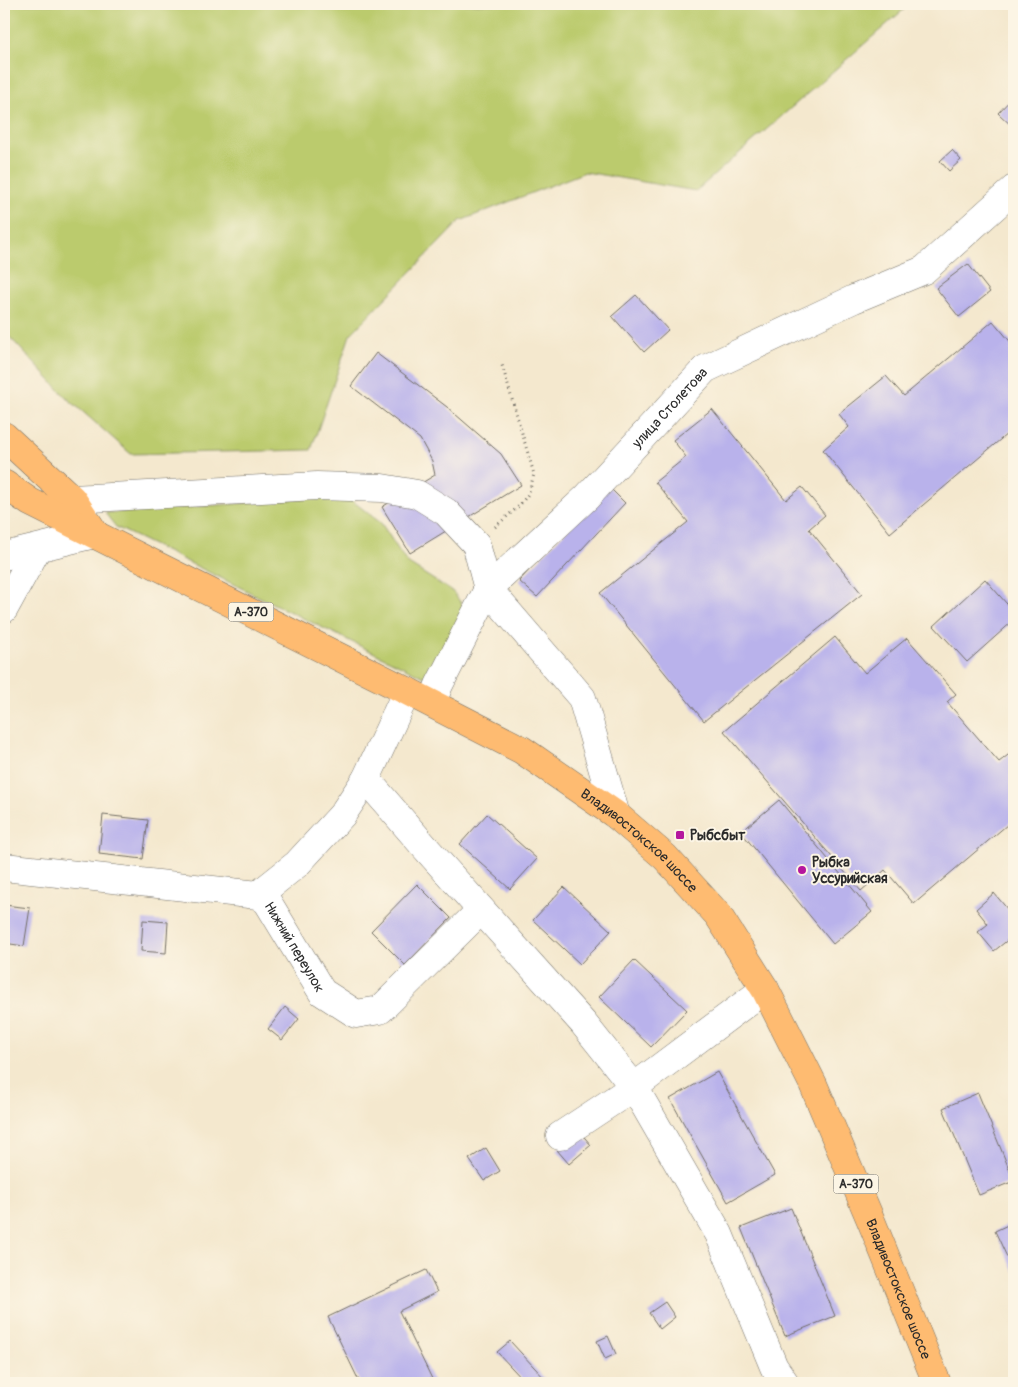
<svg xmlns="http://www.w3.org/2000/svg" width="1018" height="1387" font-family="Pangolin,sans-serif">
  <rect width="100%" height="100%" fill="#fcf5e5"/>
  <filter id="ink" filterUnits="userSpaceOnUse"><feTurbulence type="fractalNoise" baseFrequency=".02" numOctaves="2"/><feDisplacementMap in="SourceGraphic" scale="10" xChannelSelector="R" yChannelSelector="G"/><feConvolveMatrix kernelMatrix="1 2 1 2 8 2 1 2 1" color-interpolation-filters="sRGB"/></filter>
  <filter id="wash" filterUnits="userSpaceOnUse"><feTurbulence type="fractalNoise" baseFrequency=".0096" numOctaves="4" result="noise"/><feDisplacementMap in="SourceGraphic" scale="20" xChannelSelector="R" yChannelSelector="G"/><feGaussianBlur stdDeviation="1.12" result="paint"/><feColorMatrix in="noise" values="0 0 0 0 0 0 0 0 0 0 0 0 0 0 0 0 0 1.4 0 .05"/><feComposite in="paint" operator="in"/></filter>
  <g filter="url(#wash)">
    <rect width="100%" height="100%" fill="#f4e8ce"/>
    <path fill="#bbcb6d" stroke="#737b4c" d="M4,4h906l-214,187 -111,-19 -125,49 -110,114 -39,115 -180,4 -65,-57 -62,-66z
      M346,496l35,27 26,40 46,29 14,19 -35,70 -316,-154 -11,-14z"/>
    <g id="blocks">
      <path fill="#b9b2eb" d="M1014,96v32l-16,-15z
        M952,150l9,10 -12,11 -9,-10z
        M968,264l22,28 -31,25 -23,-29z
        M636,295l32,35 -24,22 -32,-36z
        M993,321l21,25v82l-124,105 -67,-83 26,-23 -10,-13 47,-38 18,20z
        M376,353l71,54 54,47 20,31 -111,68 -28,-46 53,-32 -3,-14 -12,-22 -69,-53z
        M712,409l74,91 16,-13 23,28 -16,14 53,65 -158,127 -104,-128 88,-71 -33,-40 31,-25 -13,-17z
        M608,486l17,17 -88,94 -18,-16z
        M985,579l29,33v8l-47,42 -33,-36z
        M835,637l30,36 42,-35 49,56 -9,8 52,60 13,-10 2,3v64l-100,85 -29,-34 -24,21 -137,-160z
        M779,800l93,112 -39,32 -92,-112z
        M487,814l50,45 -27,30 -50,-45z
        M103,815l45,5 -5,39 -44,-5z
        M417,884l34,34 -46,47 -34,-34z
        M564,887l47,44 -31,33 -47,-44z
        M994,893l20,24v18l-20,16 -16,-19 10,-8 -12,-15z
        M4,905l26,3 -6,38 -20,-3z
        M143,920l25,2 -2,31 -25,-2z
        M634,960l53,50 -36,37 -52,-50z
        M285,1007l14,12 -17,21 -14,-11z
        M717,1072l58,103 -47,27 -58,-103z
        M978,1093l36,88 -35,14 -36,-87z
        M579,1131l12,14 -22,19 -12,-14z
        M486,1148l14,23 -16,10 -15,-22z
        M791,1208l44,108 -50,20 -44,-108z
        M1014,1222v50l-19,-41z
        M426,1270l11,22 -38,19 35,72h-74l-32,-66z
        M665,1302l10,15 -15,12 -11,-16z
        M608,1336l8,18 -11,5 -8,-18z
        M510,1341l36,39 -3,3h-17l-29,-31z"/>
    </g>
  </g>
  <g filter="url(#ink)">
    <use href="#blocks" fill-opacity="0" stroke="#716d64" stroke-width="1"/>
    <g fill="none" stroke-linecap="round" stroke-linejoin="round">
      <defs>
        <g id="minor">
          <path d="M72,499l245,-13 65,2 35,6 29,18 30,32 12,45 94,109 34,117"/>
          <path d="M4,556l91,-22"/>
          <path d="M4,609l33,-60"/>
          <path id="s1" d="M432,703l7,-18 49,-96 99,-92 118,-128 149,-70 70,-29 90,-81"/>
          <path d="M366,779l57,66 160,178 51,64 85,147 55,133 11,16"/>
          <path id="s2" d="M4,867l254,28 9,6 55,91 34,22 24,-4 101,-100"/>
          <path d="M258,895l39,-31 45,-49 24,-36 41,-88"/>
          <path d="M560,1136l74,-49 131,-98"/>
        </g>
        <g id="highway">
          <path d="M4,436l68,63 22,33"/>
          <path id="s3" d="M4,484l26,18 377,189 115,59 94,65 49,42 53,58 47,74 48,95 59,139 65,160"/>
        </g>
      </defs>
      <use href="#minor" stroke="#716d64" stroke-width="29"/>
      <use href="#highway" stroke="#716d64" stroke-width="29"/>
      <path stroke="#716d64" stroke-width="3" stroke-dasharray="1 4" stroke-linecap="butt" d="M495,527l24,-21 10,-13 5,-19 -32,-109"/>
      <use href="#minor" stroke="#fff" stroke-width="28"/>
      <use href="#highway" stroke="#febb71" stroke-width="28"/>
    </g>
  </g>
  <g fill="#b5179e" stroke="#fcf5e5" stroke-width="2">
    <rect x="675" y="830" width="10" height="10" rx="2.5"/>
    <circle cx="802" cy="870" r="5"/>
  </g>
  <g text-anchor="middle" stroke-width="4" stroke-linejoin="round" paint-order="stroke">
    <g fill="#fcf5e5" stroke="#6a6863" stroke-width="1">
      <rect x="228.5" y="602.5" width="45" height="19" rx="4"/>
      <rect x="833.5" y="1174.5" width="45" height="19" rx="4"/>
    </g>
    <g font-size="12" font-weight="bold" fill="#2b2b2b">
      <text x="251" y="616">А-370</text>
      <text x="856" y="1188">А-370</text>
    </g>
    <g font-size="14" fill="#2b2b2b" stroke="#fcf5e5">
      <text dy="5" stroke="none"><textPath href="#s1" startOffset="384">улица Столетова</textPath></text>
      <text dy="5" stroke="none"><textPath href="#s3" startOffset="731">Владивостокское шоссе</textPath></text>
      <text dy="5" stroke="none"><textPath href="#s2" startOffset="320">Нижний переулок</textPath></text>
      <text dy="5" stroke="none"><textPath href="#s3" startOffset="1256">Владивостокское шоссе</textPath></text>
    </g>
    <g font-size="14" font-weight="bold" fill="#2b2b2b" stroke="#fcf5e5" text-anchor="start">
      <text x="690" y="840">Рыбсбыт</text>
      <text x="812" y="867">Рыбка<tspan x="812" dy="16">Уссурийская</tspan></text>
    </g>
  </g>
  <rect width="1018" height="1387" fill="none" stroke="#fcf5e5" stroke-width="20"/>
</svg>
